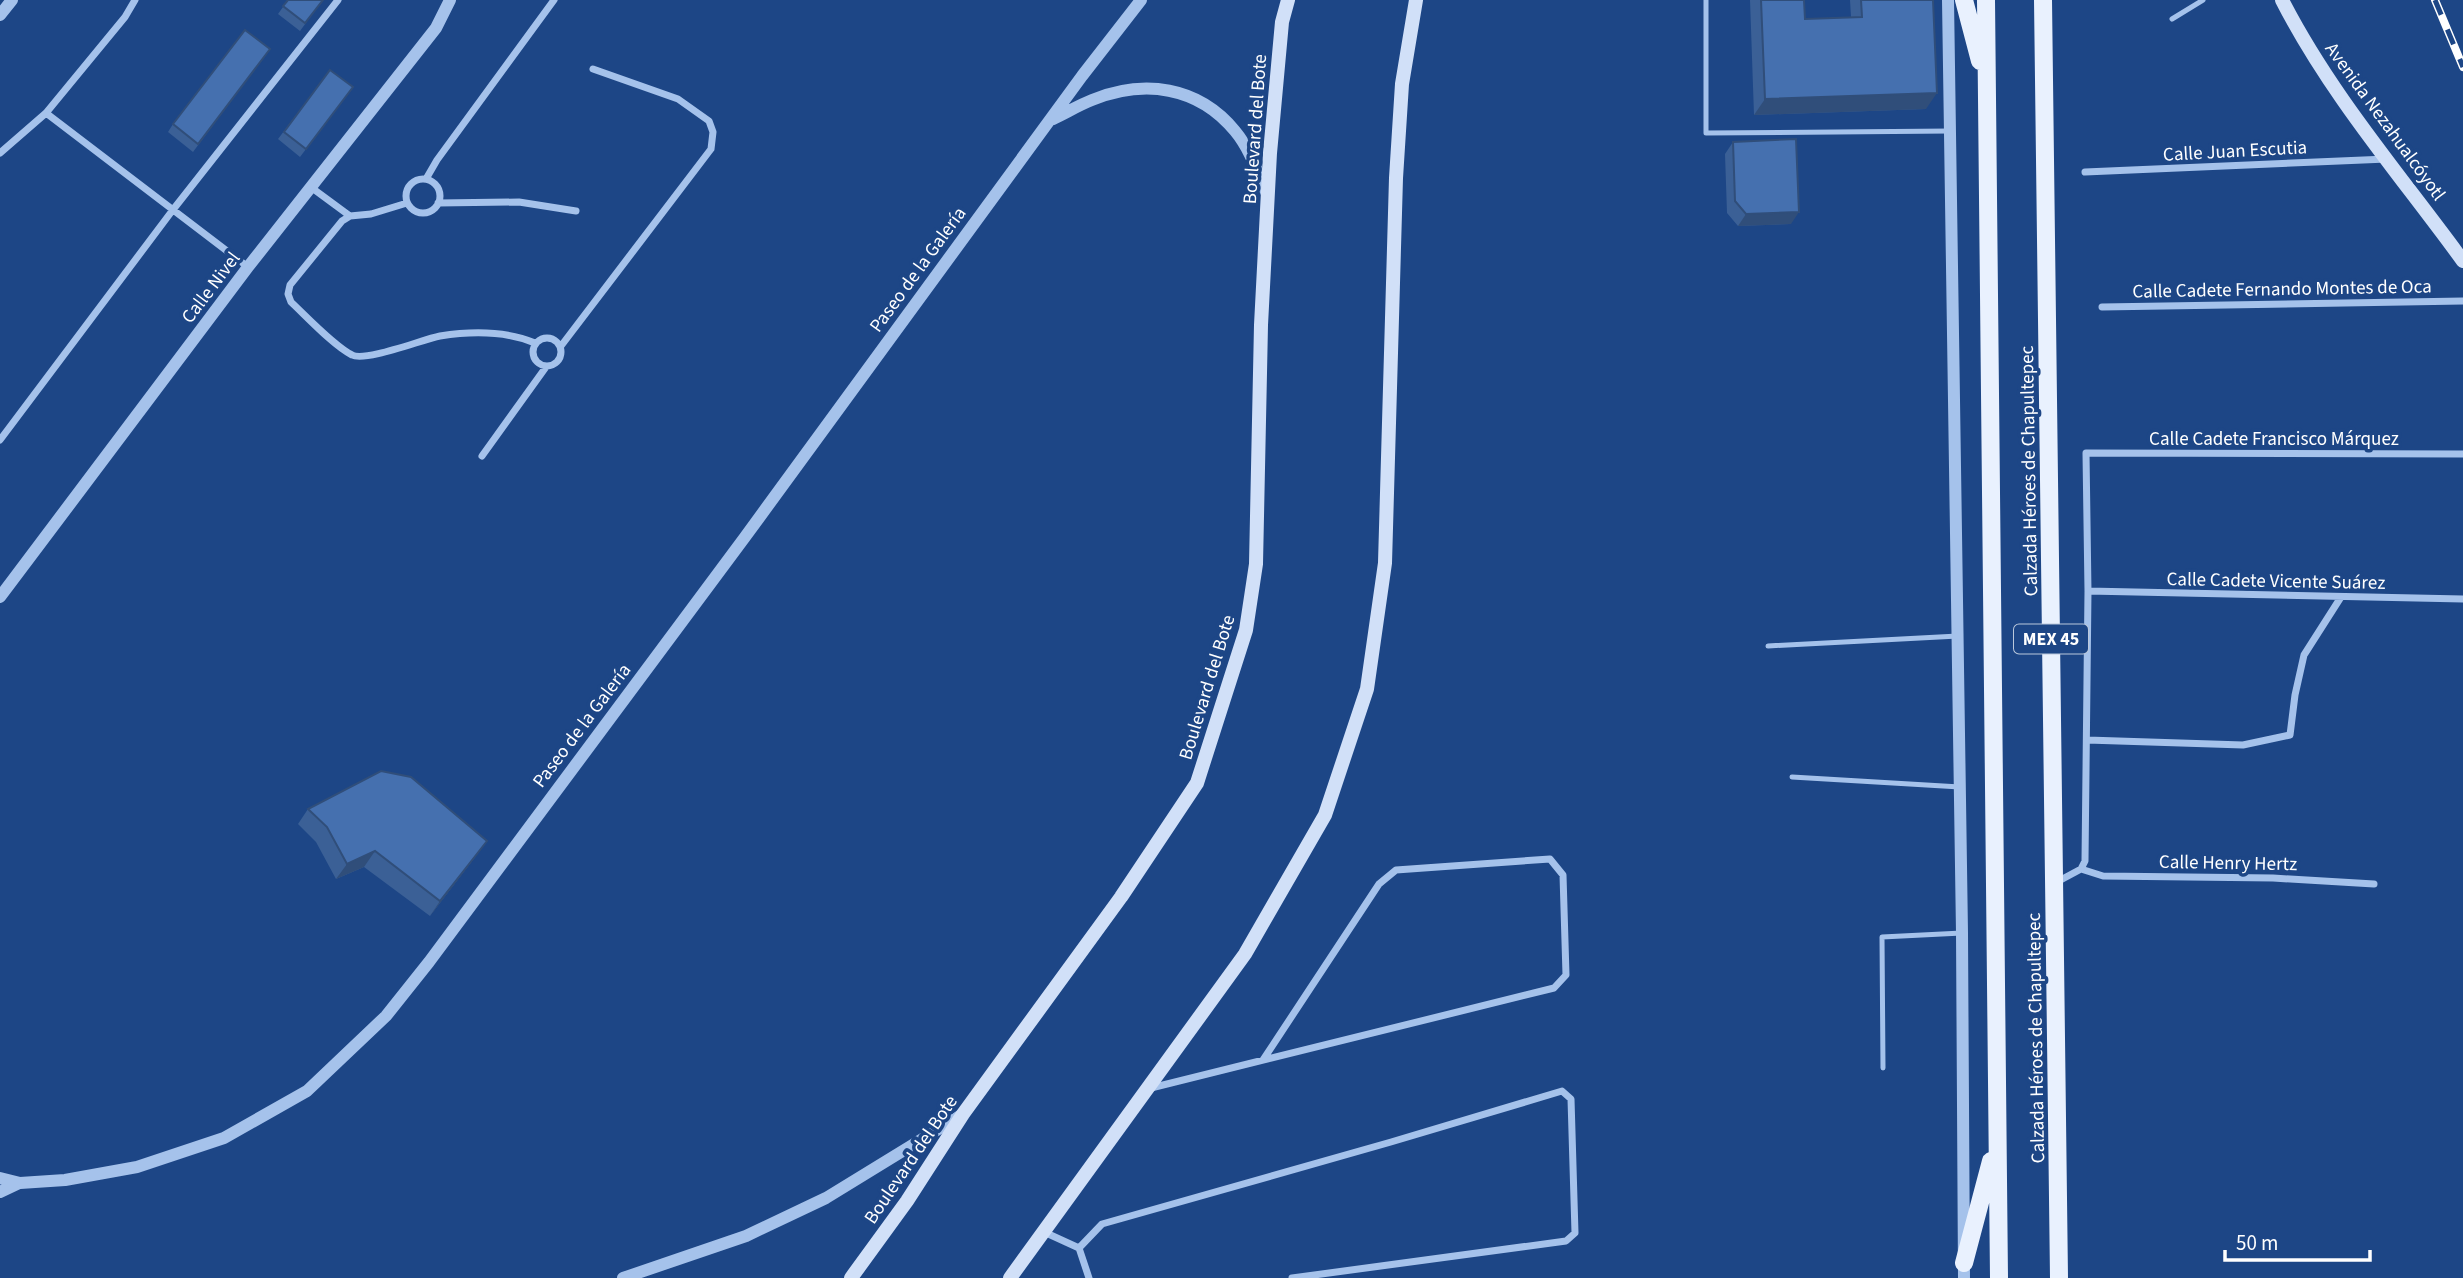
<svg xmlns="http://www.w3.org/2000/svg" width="2463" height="1278" font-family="'Source Sans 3',sans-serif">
  <rect width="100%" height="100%" fill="#1d4686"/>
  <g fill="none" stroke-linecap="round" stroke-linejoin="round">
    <path stroke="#a5c2eb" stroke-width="5" d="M1706,0v133l244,-2
      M2172,19l31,-19
      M1768,646l190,-10
      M1792,777l168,10
      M1883,1068l-1,-131 80,-4"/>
    <path stroke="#a5c2eb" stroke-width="7" d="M46,113l202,154
      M0,153l46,-40 79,-96 10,-17
      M2085,172l302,-13
      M426,179l11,-19 117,-160
      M406 196a17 17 0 1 1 34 0a17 17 0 1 1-34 0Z
      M312,188l38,28
      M407,203l-36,11 -21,2 -8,5 -52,64 -2,9 3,8c16,15 43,44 61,53 13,7 69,-15 88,-19 32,-5 66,-5 95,7
      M438,203l81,-1 57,9
      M2102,307l361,-6
      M533 352a14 14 0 1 1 28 0a14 14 0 1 1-28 0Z
      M561,346l150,-197 2,-17 -4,-11 -31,-22 -85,-30
      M0,440l172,-229 166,-211
      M482,456l64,-89
      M2088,591l375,8
      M2087,740l156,5 47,-10 5,-40 9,-40 37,-58
      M2081,869l22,7 170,2 101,6
      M2055,883l26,-14 4,-8 3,-270 -2,-138 377,1
      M1151,1088l403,-100 12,-13 -3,-100 -13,-16 -154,11 -17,14 -116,176
      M1044,1232l35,16
      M1079,1248l23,-24 289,-82 171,-51 9,8 4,134 -9,8 -274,37
      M1079,1248l10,30"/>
    <path stroke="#a5c2eb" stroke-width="12" d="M1948,0l14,933 2,345
      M0,15l12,-15
      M1053,119c13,-6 26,-14 39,-19 52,-21 106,-14 143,31 15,18 23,42 32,63
      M0,597l248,-330 188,-239 14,-28
      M0,1178l20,5 45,-3 72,-13 87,-29 83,-47 79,-75 43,-54 316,-425 337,-461 59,-76
      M0,1192l19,-9
      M623,1278l123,-42 80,-38 137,-84"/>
    <path stroke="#d1e0f8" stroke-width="14" d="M2282,0c48,94 119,176 181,261
      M851,1278l56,-77 56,-87 158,-217 76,-114 49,-153 10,-66 5,-239 9,-172 12,-131 6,-22
      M1010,1278l235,-324 80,-139 42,-126 18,-126 11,-385 6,-94 14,-84"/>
    <path stroke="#e9f1fe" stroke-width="18" d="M1964,0l16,61
      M1986,0l13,1278
      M2043,0l16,1278
      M1964,1263l27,-102"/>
    <defs>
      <path id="rail" d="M2435,0l28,67"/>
    </defs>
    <use href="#rail" stroke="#fff" stroke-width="8"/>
    <use href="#rail" stroke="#1d4686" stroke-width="5" stroke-dasharray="16" stroke-linecap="butt"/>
  </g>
  <path fill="#3b6096" d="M288,0h35l-23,31 -22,-17z
    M1750,0h54l1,19 46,-2 -1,-17h83l-7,109 -172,6z
    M270,49l-77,103 -25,-20 5,-8z
    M330,70l23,17 -53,70 -22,-18z
    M1733,142l58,82 -53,2 -11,-13 -2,-59z
    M308,809l168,47 -46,60 -66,-49 -28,12 -20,-37 -18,-18z"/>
  <path fill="#304e7a" d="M1937,93l-11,16 -172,6 11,-16z
    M1799,212l-8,12 -53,2 8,-12z
    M487,841l-11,15 -46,60 10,-15z
    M375,851l-11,16 -28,12 11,-15z"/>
  <path fill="#4570af" stroke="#304e7a" stroke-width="2" d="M288,0h35l-18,23 -22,-17z
    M1761,0h43l1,19 57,-2 -1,-17h72l4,93 -172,6z
    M245,30l25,19 -72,95 -25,-20z
    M330,70l23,17 -47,62 -22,-17z
    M1796,139l3,73 -53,2 -11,-13 -2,-59z
    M381,771l30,6 76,64 -47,60 -65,-50 -28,13 -20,-37 -19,-18z"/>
  <g text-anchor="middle" stroke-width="7" stroke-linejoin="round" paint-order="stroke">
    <rect fill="#1d4686" stroke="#bbc8db" stroke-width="2" x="2014" y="624.5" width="74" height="29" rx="5"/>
    <g font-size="18" font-weight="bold" fill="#fff">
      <text x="2051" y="645">MEX 45</text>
    </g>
    <g font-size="19" fill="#fff" stroke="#1d4686">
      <text transform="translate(2386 121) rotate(54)" y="7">Avenida Nezahualcóyotl</text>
      <text transform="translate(1254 129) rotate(-86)" y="7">Boulevard del Bote</text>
      <text transform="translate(2235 150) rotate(-3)" y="7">Calle Juan Escutia</text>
      <text transform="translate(917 269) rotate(-54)" y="7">Paseo de la Galería</text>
      <text transform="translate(210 287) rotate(-53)" y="7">Calle Nivel</text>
      <text transform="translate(2282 288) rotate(-1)" y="7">Calle Cadete Fernando Montes de Oca</text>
      <text x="2274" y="445">Calle Cadete Francisco Márquez</text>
      <text transform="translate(2028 471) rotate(-91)" y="7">Calzada Héroes de Chapultepec</text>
      <text transform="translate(2276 580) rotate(1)" y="7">Calle Cadete Vicente Suárez</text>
      <text transform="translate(1206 687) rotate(-73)" y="7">Boulevard del Bote</text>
      <text transform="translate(581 725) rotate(-53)" y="7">Paseo de la Galería</text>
      <text transform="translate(2228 862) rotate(1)" y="7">Calle Henry Hertz</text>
      <text transform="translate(2035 1038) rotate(-91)" y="7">Calzada Héroes de Chapultepec</text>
      <text transform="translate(910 1159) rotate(-56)" y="7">Boulevard del Bote</text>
    </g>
  </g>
  <path d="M2225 1250v10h145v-10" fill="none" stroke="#ffffff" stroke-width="3.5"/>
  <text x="2236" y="1250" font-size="21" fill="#ffffff" stroke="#1d4686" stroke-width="5" paint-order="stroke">50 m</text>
</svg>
